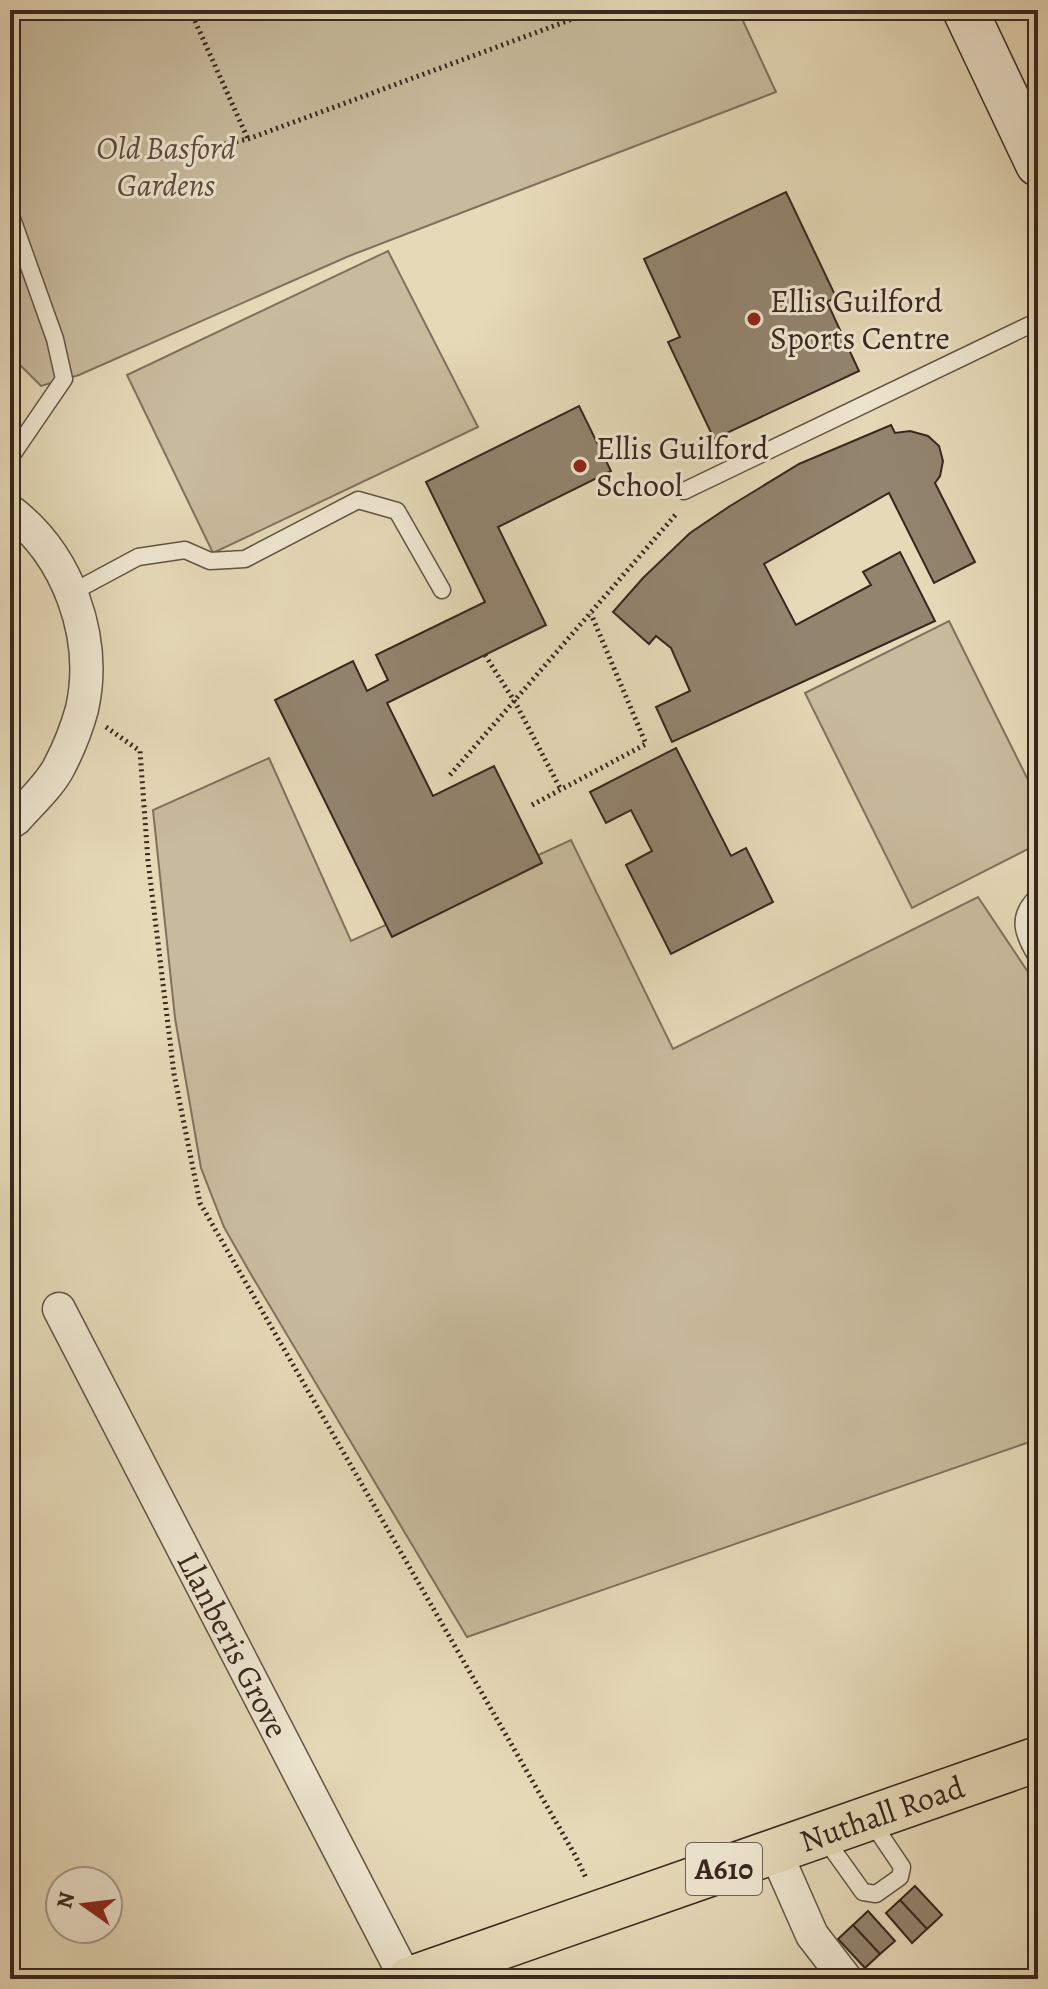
<svg xmlns="http://www.w3.org/2000/svg" width="1048" height="1989" font-family="Alegreya,serif">
  <rect width="100%" height="100%" fill="#e5d9b7"/>
  <filter id="stains"><feTurbulence type="fractalNoise" baseFrequency=".0025" numOctaves="4"/><feColorMatrix values="0 0 0 0 .2 0 0 0 0 .09 0 0 0 0 .02 0 0 0 .5 -.17"/></filter>
  <radialGradient id="worn" r=".72"><stop offset=".6" stop-color="#630" stop-opacity="0"/><stop offset="1" stop-color="#630" stop-opacity=".3"/></radialGradient>
  <path fill="#c8bb9d" stroke="#80715e" stroke-width="2" d="M10,10h728l38,82 -427,164 -270,119 -38,11 -31,-31z
    M388,251l90,176 -265,126 -86,-178z
    M949,621l89,179v44l-126,64 -107,-215z
    M269,758l82,183 220,-101 102,209 305,-152 60,90v452l-571,198 -218,-366 -25,-44 -23,-59 -26,-150 -22,-208z"/>
  <path fill="#92846e" stroke="#39271f" stroke-width="2" d="M786,192l50,105 -9,5 32,69 -145,68 -46,-97 12,-5 -36,-78z
    M579,406l32,65 -113,56 48,98 -159,78 46,93 61,-30 48,97 -150,74 -117,-237 78,-39 14,30 21,-11 -12,-25 109,-53 -59,-120z
    M891,425l4,8 15,-2 18,5 11,10 4,15 -3,15 -5,7 40,79 -41,21 -45,-90 -125,71 32,61 75,-40 -8,-13 37,-20 35,69 -263,121 -16,-35 34,-16 -19,-43 -15,-12 -7,8 -36,-32 30,-34 47,-45 40,-27 69,-42z
    M676,748l55,108 15,-8 27,54 -102,52 -45,-89 26,-14 -21,-41 -25,13 -16,-31z
    M915,1886l27,29 -15,14 -27,-29z
    M900,1900l27,29 -15,14 -26,-30z
    M868,1911l27,30 -15,13 -27,-29z
    M853,1925l27,29 -15,14 -27,-29z"/>
  <g fill="none" stroke-linecap="round" stroke-linejoin="round">
    <defs>
      <path id="lane" d="M10,213l45,126 9,40 -54,79
        M684,491l354,-170
        M71,593l67,-36 47,-7 25,11 35,-2 113,-59 39,11 45,79
        M1038,896c-23,21 -15,39 0,63
        M823,1836l40,56 13,2 24,-17 2,-10 -31,-46"/>
      <g id="street">
        <path d="M10,511c58,44 88,126 72,198 -5,18 -14,41 -23,58 -9,18 -29,36 -43,52l-6,4"/>
        <path id="s1" d="M59,1309l347,670"/>
        <path d="M775,1851l37,84 34,44"/>
      </g>
      <path id="secondary" d="M965,10l73,154"/>
      <g id="highway">
        <path id="s2" d="M410,1979l628,-220"/>
      </g>
    </defs>
    <use href="#lane" stroke="#645445" stroke-width="19"/>
    <use href="#street" stroke="#645445" stroke-width="35"/>
    <use href="#secondary" stroke="#39271f" stroke-width="47"/>
    <use href="#highway" stroke="#39271f" stroke-width="47"/>
    <path stroke="#39271f" stroke-width="5" stroke-dasharray="2 4" stroke-linecap="butt" d="M190,10l58,129
      M160,158l88,-19 349,-129
      M485,655l30,47 45,86
      M106,727l34,24 8,110 26,213 26,129 375,652 12,25
      M450,775l227,-262
      M532,805l114,-61 -55,-130"/>
    <use href="#lane" stroke="#eee6d0" stroke-width="16"/>
    <use href="#street" stroke="#eee6d0" stroke-width="32"/>
    <use href="#secondary" stroke="#eee6d0" stroke-width="44"/>
    <use href="#highway" stroke="#e5d9b7" stroke-width="44"/>
  </g>
  <g fill="#8f2418" stroke="#eee6d0" stroke-width="3">
    <circle cx="754" cy="319" r="8"/>
    <circle cx="580" cy="466" r="8"/>
  </g>
  <g text-anchor="middle" stroke-width="6" stroke-linejoin="round" paint-order="stroke">
    <rect fill="#eee6d0" stroke="#6f6054" stroke-width="2" x="686" y="1843" width="76" height="52" rx="6"/>
    <g font-size="30" font-weight="bold" fill="#39271f">
      <text x="724" y="1879">A610</text>
    </g>
    <g font-size="32" font-style="italic" fill="#5d4c3e" stroke="#eee6d0">
      <text x="166" y="159">Old Basford<tspan x="166" dy="37">Gardens</tspan></text>
    </g>
    <g font-size="32" fill="#39271f" stroke="#eee6d0" text-anchor="start">
      <text x="770" y="312">Ellis Guilford<tspan x="770" dy="37">Sports Centre</tspan></text>
      <text x="596" y="459">Ellis Guilford<tspan x="596" dy="37">School</tspan></text>
    </g>
    <g font-size="32" fill="#39271f" stroke="#eee6d0">
      <text dy="11" stroke="none"><textPath href="#s1" startOffset="378">Llanberis Grove</textPath></text>
      <text dy="11" stroke="none"><textPath href="#s2" startOffset="500">Nuthall Road</textPath></text>
    </g>
  </g>
  <rect width="1048" height="1989" fill="none" stroke="#e5d9b7" stroke-width="40"/>
  <rect x="12" y="12" width="1024" height="1965" fill="none" stroke="#39271f" stroke-width="4"/>
  <rect x="20" y="20" width="1008" height="1949" fill="none" stroke="#39271f" stroke-width="2"/>
  <g transform="translate(84 1905) rotate(284)"><circle r="38" fill="#eee6d0" stroke="#a69a89" stroke-width="2"/>
  <path d="M0-6L14 30L0 20L-14 30Z" fill="#8f2418"/>
  <text y="-12" font-size="22" font-weight="bold" text-anchor="middle" fill="#39271f">N</text>
  </g>
  <rect width="100%" height="100%" filter="url(#stains)"/>
  <rect width="100%" height="100%" fill="url(#worn)"/>
</svg>
